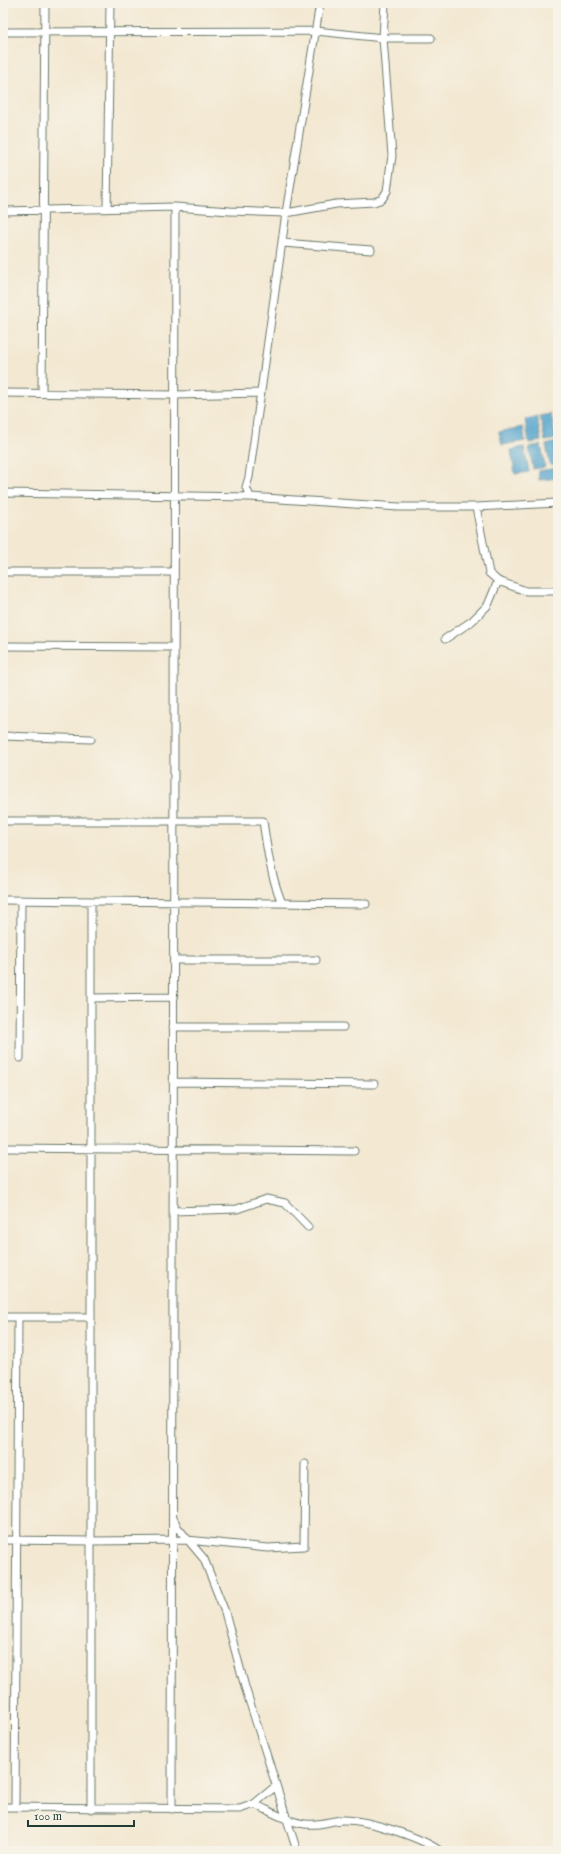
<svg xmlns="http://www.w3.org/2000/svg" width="561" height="1854" font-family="'IM FELL English',serif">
  <rect width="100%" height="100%" fill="#f7f3e8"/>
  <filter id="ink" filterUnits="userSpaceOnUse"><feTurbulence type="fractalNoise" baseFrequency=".025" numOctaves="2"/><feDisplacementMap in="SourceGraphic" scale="8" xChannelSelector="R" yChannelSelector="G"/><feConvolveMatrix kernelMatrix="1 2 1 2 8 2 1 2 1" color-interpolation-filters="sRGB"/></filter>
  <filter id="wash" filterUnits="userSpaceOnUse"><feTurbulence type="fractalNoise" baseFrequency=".012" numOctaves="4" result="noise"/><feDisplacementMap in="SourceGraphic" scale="16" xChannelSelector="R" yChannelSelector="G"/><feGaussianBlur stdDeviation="0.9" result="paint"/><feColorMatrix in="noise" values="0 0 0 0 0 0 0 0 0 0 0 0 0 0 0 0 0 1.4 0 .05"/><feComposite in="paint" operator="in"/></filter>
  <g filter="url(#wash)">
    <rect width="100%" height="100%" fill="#f3e8d2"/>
    <path fill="#51a3cc" stroke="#387080" d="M551,414l5,25 -11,2 -5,-25z
      M537,417l4,24 -12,2 -4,-24z
      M523,427l2,14 -23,4 -3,-13z
      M557,442l1,22 -8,1 -4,-20z
      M541,445l4,22 -12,2 -4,-22z
      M524,447l5,25 -14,2 -4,-24z
      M558,468v10l-19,2 -1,-9z"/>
  </g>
  <g filter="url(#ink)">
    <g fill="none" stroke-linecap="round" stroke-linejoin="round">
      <defs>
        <path id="minor" d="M320,3l-34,210 -37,264 -3,10 4,10 149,10h77l82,-4
          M3,32l313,-1 67,7h48
          M107,209l3,-206
          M3,211l172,-4 55,4 56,2 50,-9 38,-2 8,-3 5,-8 5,-35 -9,-118 2,-35
          M283,243l88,7
          M3,393l172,2 86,-2
          M42,393l3,-390
          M3,493l247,4
          M476,507l13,66 9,8 28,10h32
          M3,572h171
          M445,639l27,-18 16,-16 10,-24
          M3,646l170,1
          M3,736l88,3
          M3,821h260c4,28 8,56 19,82
          M3,900l363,4
          M174,960h142
          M91,998l83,-1
          M173,1027h170
          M20,1058l1,-158
          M173,1082l201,2
          M3,1148l351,3
          M173,1211l64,-2 29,-10 19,4 23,24
          M3,1317h88
          M173,1518l5,10 26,31 21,53 20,75 52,164
          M3,1540l88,1 96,-1 81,8 36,-2 1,-82
          M254,1804c16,7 34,18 51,20 13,2 24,-3 37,-4 24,-1 78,17 98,31
          M3,1807l237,2 14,-5 22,-18
          M15,1807l3,-490
          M91,1809v-908
          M172,1809l3,-1602"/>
      </defs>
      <use href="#minor" stroke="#69796b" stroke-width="9"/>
      <use href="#minor" stroke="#fff" stroke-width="7"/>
    </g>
  </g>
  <rect width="561" height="1854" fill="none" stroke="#f7f3e8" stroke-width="16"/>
  <path d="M28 1820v6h106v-6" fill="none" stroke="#1f3d34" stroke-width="2"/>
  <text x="34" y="1820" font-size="12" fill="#1f3d34" stroke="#f7f3e8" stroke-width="3" paint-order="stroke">100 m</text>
</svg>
